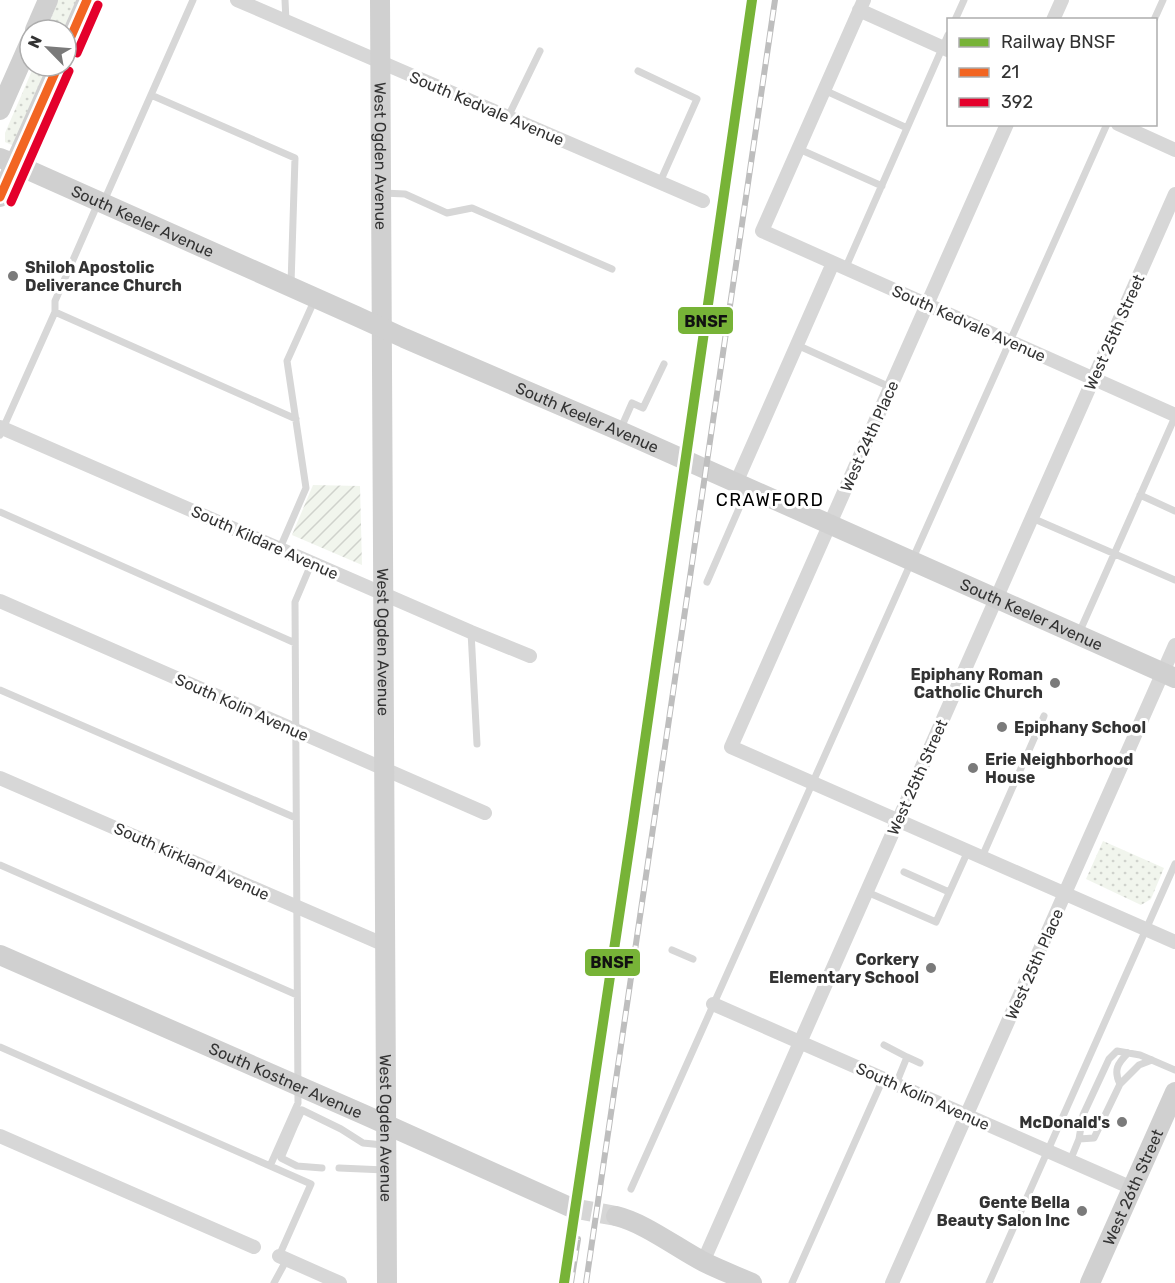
<svg xmlns="http://www.w3.org/2000/svg" width="1175" height="1283" font-family="Rubik,sans-serif">
  <defs>
    <pattern id="grass-dots" width="8" height="8" patternUnits="userSpaceOnUse" patternTransform="scale(1.5)"><rect width="8" height="8" fill="#f1f5ed"/><path d="M2 2h.1M6 6h.1" fill="none" stroke="#cfd2cc" stroke-width="1.8" stroke-linecap="round"/></pattern>
    <pattern id="garden-furrows" width="10" height="10" patternUnits="userSpaceOnUse" patternTransform="scale(1.5)"><rect width="10" height="10" fill="#f1f5ed"/><path d="M-1 1l2-2M0 10L10 0M9 11l2-2" fill="none" stroke="#cfd2cc"/></pattern>
  </defs>
  <rect width="100%" height="100%" fill="#fff"/>
  <path fill="url(#grass-dots)" d="M58,0h21l-13,30h-19z
    M34,66h16l-36,80 -9,-4v-9z
    M1103,841l61,27 -13,31 -10,6 -55,-26z"/>
  <path fill="url(#garden-furrows)" d="M313,485l47,1 2,79 -70,-30z"/>
  <g fill="none" stroke-linecap="round" stroke-linejoin="round">
    <path stroke="#d6d6d6" stroke-width="20" stroke-dasharray="20 10" stroke-linecap="butt" d="M572,1208l44,8"/>
    <path stroke="#d7d7d7" stroke-width="7" d="M285,0l1,21
      M955,20l9,-20
      M1154,20l9,-20
      M638,71l59,28 -37,83
      M824,90l83,38
      M151,95l144,63 -4,126
      M508,117l32,-66
      M799,149l83,37
      M383,193l22,1 42,19 25,-5 140,61
      M104,201l89,-201
      M845,269l103,-234
      M55,312l241,107
      M797,345l93,42
      M621,428l11,-25 11,5 21,-44
      M0,435l55,-123v-11l43,-98
      M1140,495l35,16
      M0,512l295,131
      M1032,518l143,62
      M280,548l26,-60 -19,-127 28,-62
      M707,582l40,-92
      M471,632l6,112
      M1079,633l96,-216
      M0,690l296,128
      M982,857l62,-141
      M0,865l297,130
      M904,872l45,20
      M867,892l69,30 32,-71
      M672,950l21,9
      M884,1045l23,12 -11,27
      M0,1047l311,137 -32,72
      M907,1057l13,6
      M1120,1084l19,-19 13,-5
      M1079,1139l15,-1 26,-54c-7,-14 -2,-21 8,-31
      M1070,1161l9,-22 4,-24 26,-56 8,-8 23,4 35,15
      M270,1166l28,-63 -3,-501 17,-40
      M322,1168l-25,-2 -16,-8 14,-33 7,-15 39,19 22,14 20,2
      M339,1168l46,2
      M631,1189l476,-1065
      M274,1283l13,-24
      M792,1283l91,-204
      M989,1283l186,-419"/>
    <path stroke="#d7d7d7" stroke-width="14" d="M237,0l466,201
      M864,0l-102,231 413,184
      M859,10l89,40
      M1053,20l9,-20
      M1007,124l-276,623 444,195
      M1118,124l57,26
      M0,427l471,205 59,24
      M736,483l97,-220
      M0,601l485,212
      M0,778l385,167
      M713,1004l419,184
      M0,1136l254,111
      M279,1256l61,27
      M703,1262l472,-1068
      M892,1283l283,-638"/>
    <g stroke="#d0d0d0" stroke-width="20">
      <path id="s1" d="M380,0l7,1283"/>
      <path d="M35,30l13,-30"/>
      <path d="M66,48l21,-48"/>
      <path d="M0,110l30,-68"/>
      <path id="s2" d="M0,158l15,6 341,152 48,22 216,93 555,247"/>
      <path d="M0,197l58,-131"/>
      <path id="s3" d="M0,955l365,160 207,93"/>
      <path d="M616,1216c29,7 61,32 88,46 16,8 32,14 48,21"/>
      <path id="s4" d="M1090,1283l85,-191"/>
    </g>
    <defs>
      <path id="rail" d="M571,1283l7,-44
        M586,1283l189,-1283"/>
    </defs>
    <use href="#rail" stroke="#bebebe" stroke-width="6"/>
    <use href="#rail" stroke="#fff" stroke-width="4" stroke-dasharray="11" stroke-linecap="butt"/>
    <defs>
      <path id="bus-1" d="M66,48l21,-48
        M0,197l58,-131"/>
      <path id="bus-2" d="M77,53l21,-48
        M11,202l58,-131"/>
    </defs>
    <use href="#bus-1" stroke="#fff" stroke-width="14"/>
    <use href="#bus-2" stroke="#fff" stroke-width="14"/>
    <use href="#bus-1" stroke="#f26522" stroke-width="9"/>
    <use href="#bus-2" stroke="#e4002b" stroke-width="9"/>
    <defs>
      <path id="rail-1" d="M564,1283l69,-460 119,-823"/>
    </defs>
    <use href="#rail-1" stroke="#fff" stroke-width="15"/>
    <use href="#rail-1" stroke="#77b337" stroke-width="10"/>
  </g>
  <g fill="#7a7a7a" stroke="#fff" stroke-width="2">
    <circle cx="13" cy="276" r="6"/>
    <circle cx="1055" cy="683" r="6"/>
    <circle cx="1002" cy="727" r="6"/>
    <circle cx="973" cy="768" r="6"/>
    <circle cx="931" cy="968" r="6"/>
    <circle cx="1122" cy="1122" r="6"/>
    <circle cx="1082" cy="1211" r="6"/>
  </g>
  <g text-anchor="middle" stroke-width="6" stroke-linejoin="round" paint-order="stroke">
    <g font-size="16" fill="#333" stroke="#fff">
      <text transform="translate(487 108) rotate(23)" y="6">South Kedvale Avenue</text>
      <text dy="6" stroke="none"><textPath href="#s1" startOffset="156">West Ogden Avenue</textPath></text>
      <text dy="6" stroke="none"><textPath href="#s2" startOffset="156">South Keeler Avenue</textPath></text>
      <text transform="translate(969 323) rotate(24)" y="6">South Kedvale Avenue</text>
      <text transform="translate(1114 332) rotate(-66)" y="6">West 25th Street</text>
      <text dy="6" stroke="none"><textPath href="#s2" startOffset="642">South Keeler Avenue</textPath></text>
      <text transform="translate(869 436) rotate(-66)" y="6">West 24th Place</text>
      <text transform="translate(265 542) rotate(24)" y="6">South Kildare Avenue</text>
      <text dy="6" stroke="none"><textPath href="#s2" startOffset="1128">South Keeler Avenue</textPath></text>
      <text dy="6" stroke="none"><textPath href="#s1" startOffset="642">West Ogden Avenue</textPath></text>
      <text transform="translate(242 707) rotate(24)" y="6">South Kolin Avenue</text>
      <text transform="translate(917 777) rotate(-66)" y="6">West 25th Street</text>
      <text transform="translate(192 861) rotate(24)" y="6">South Kirkland Avenue</text>
      <text transform="translate(1034 964) rotate(-66)" y="6">West 25th Place</text>
      <text dy="6" stroke="none"><textPath href="#s3" startOffset="312">South Kostner Avenue</textPath></text>
      <text transform="translate(923 1096) rotate(24)" y="6">South Kolin Avenue</text>
      <text dy="6" stroke="none"><textPath href="#s1" startOffset="1128">West Ogden Avenue</textPath></text>
      <text dy="6" stroke="none"><textPath href="#s4" startOffset="105">West 26th Street</textPath></text>
    </g>
    <g font-size="16" font-weight="bold" fill="#333" stroke="#fff" text-anchor="end">
      <text x="25" y="273" text-anchor="start">Shiloh Apostolic<tspan x="25" dy="18">Deliverance Church</tspan></text>
      <text x="1043" y="680">Epiphany Roman<tspan x="1043" dy="18">Catholic Church</tspan></text>
      <text x="1014" y="733" text-anchor="start">Epiphany School</text>
      <text x="985" y="765" text-anchor="start">Erie Neighborhood<tspan x="985" dy="18">House</tspan></text>
      <text x="919" y="965">Corkery<tspan x="919" dy="18">Elementary School</tspan></text>
      <text x="1110" y="1128">McDonald's</text>
      <text x="1070" y="1208">Gente Bella<tspan x="1070" dy="18">Beauty Salon Inc</tspan></text>
    </g>
    <g font-size="18" letter-spacing="1.5" fill="#000" stroke="#fff">
      <text x="770" y="506">CRAWFORD</text>
    </g>
  </g>
  <g stroke="#fff" stroke-width="2">
    <rect x="677" y="306" width="57" height="29" rx="6" fill="#77b337"/>
    <rect x="584" y="948" width="57" height="29" rx="6" fill="#77b337"/>
  </g>
  <g font-size="16" text-anchor="middle" font-weight="bold" fill="#111">
    <text x="706" y="327">BNSF</text>
    <text x="612" y="968">BNSF</text>
  </g>
  <rect x="947" y="18" width="210" height="108" fill="#ffffff" stroke="#adadad" stroke-width="1.5"/>
  <rect x="959" y="38" width="30" height="9" fill="#77b337" stroke="#adadad" stroke-width="1.5"/>
  <text x="1001" y="48" font-size="18" fill="#333333">Railway BNSF</text>
  <rect x="959" y="68" width="30" height="9" fill="#f26522" stroke="#adadad" stroke-width="1.5"/>
  <text x="1001" y="78" font-size="18" fill="#333333">21</text>
  <rect x="959" y="98" width="30" height="9" fill="#e4002b" stroke="#adadad" stroke-width="1.5"/>
  <text x="1001" y="108" font-size="18" fill="#333333">392</text>
  <g transform="translate(48 48) rotate(295)"><circle r="28" fill="#ffffff" stroke="#adadad" stroke-width="1.5"/>
  <path d="M0-4.5L10 22L0 15L-10 22Z" fill="#7a7a7a"/>
  <text y="-9" font-size="16" font-weight="bold" text-anchor="middle" fill="#333333">N</text>
  </g>
</svg>
